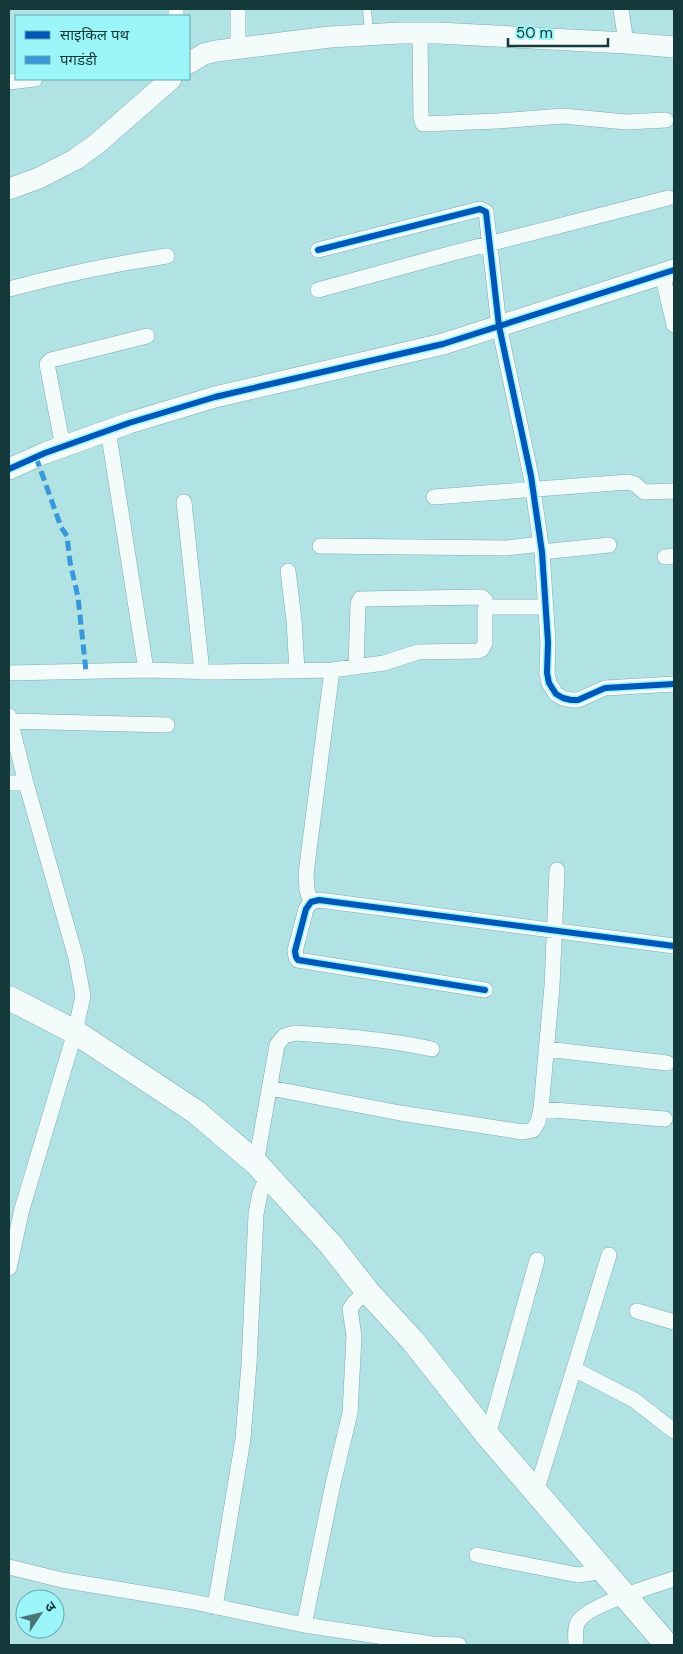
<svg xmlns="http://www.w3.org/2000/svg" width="683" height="1654" font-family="'DM Sans','Noto Sans Devanagari',sans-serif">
  <rect width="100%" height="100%" fill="#b1e2e4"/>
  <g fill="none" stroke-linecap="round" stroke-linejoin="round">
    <defs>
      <path id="lane" d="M367,9l2,25"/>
      <path id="street" d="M176,9v7
        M238,9v39
        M621,9l5,34
        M420,33l1,84 2,7 74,-3 66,-5 63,6 40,-2
        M9,82l26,-3
        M318,250l162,-41 6,3 13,114 32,150 11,76 6,90 -1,31 2,10 7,11 7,4 8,2h7l27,-12 69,-4
        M662,273l12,52
        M9,289c52,-14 104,-25 158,-33
        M318,290l135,-37 215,-55
        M108,430l38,240
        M63,447l-16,-83 4,-4 96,-24
        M434,497l194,-15 7,2 9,8 30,-1
        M184,502l18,170
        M320,546l186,2 35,-4
        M542,552l67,-7
        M665,557l9,-1
        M288,571l6,49 3,51
        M356,667l2,-63 2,-5 122,-2 3,3 2,8
        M9,673l137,-3 73,2 113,-2 52,-7 34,-11 60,-1 4,-2 3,-6v-33l2,-3h59
        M9,716l17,67 50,175 7,38 -8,36 -53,177 -13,59
        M10,721l157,4
        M9,783h17
        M311,902l-4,-12 -1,-16 26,-204
        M485,990l-187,-30 -2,-3 -1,-6 11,-42 5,-7 8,-2 355,46
        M546,1049l121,14
        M270,1088l130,25 123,19 10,-2 5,-8 3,-13 11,-123 5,-116
        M541,1109l124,10
        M256,1163l21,-118 7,-9 11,-3c46,3 91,6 137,16
        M637,1311l37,11
        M574,1369l60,31 40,31
        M488,1436l49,-176
        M536,1492l73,-237
        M477,1555l101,20 26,-4
        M9,1567l53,13 127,21 115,24 128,19 27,1
        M215,1607l28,-168 6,-75 7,-150 4,-21 8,-18
        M304,1625l29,-141 17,-71 4,-77 -4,-27 4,-6 13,-12
        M576,1645c0,-8 -2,-16 2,-23 8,-16 77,-37 96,-43"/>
      <path id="secondary" d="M189,63l15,-9 12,-3 114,-14 70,-4h38l188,10 48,4
        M9,189l30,-11 37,-19 23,-17 72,-63
        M9,469l36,-16 84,-30 86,-26 228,-53 231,-74"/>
      <path id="primary" d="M9,998l66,34 121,80 60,51 75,82 36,46 46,50 75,95 179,209"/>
    </defs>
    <use href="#lane" stroke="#84acae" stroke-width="9"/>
    <use href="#street" stroke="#84acae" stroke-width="16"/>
    <use href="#secondary" stroke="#84acae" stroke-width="22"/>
    <use href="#primary" stroke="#84acae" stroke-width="25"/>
    <use href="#lane" stroke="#f3fbfb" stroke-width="8"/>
    <use href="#street" stroke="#f3fbfb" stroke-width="15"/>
    <use href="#secondary" stroke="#f3fbfb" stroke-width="21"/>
    <use href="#primary" stroke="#f3fbfb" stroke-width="24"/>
    <path stroke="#3898d9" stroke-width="5" stroke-dasharray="10 5" stroke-linecap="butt" d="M36,457l25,70 6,9 3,26 8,35 8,74"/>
    <defs>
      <path id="cycleway" d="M318,250l162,-41 6,3 13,114 32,150 11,76 6,90 -1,31 2,10 7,11 7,4 8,2h7l27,-12 69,-4
        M9,469l36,-16 84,-30 86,-26 228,-53 231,-74
        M485,990l-187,-30 -2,-3 -1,-6 11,-42 5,-7 8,-2 355,46"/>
    </defs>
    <use href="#cycleway" stroke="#9cf6f9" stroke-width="9"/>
    <use href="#cycleway" stroke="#0057b8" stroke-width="6"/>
  </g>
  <rect width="683" height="1654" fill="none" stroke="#13393a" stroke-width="20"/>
  <rect x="15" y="15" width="175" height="65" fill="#9cf6f9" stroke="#65aaad"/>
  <rect x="25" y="31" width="25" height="8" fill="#0057b8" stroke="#65aaad"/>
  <text x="60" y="40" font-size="15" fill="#13393a">साइकिल पथ</text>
  <rect x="25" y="56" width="25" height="8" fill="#3898d9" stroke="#65aaad"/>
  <text x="60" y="65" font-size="15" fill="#13393a">पगडंडी</text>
  <g transform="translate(40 1614) rotate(55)"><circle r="24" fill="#9cf6f9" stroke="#65aaad"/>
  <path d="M0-4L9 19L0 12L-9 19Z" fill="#4a7476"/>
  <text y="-8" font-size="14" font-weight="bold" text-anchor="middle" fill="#13393a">उ</text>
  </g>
  <path d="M508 38v8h100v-8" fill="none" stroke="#13393a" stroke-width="2.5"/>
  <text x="516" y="38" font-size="15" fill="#13393a" stroke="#9cf6f9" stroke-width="4" paint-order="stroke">50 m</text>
</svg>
